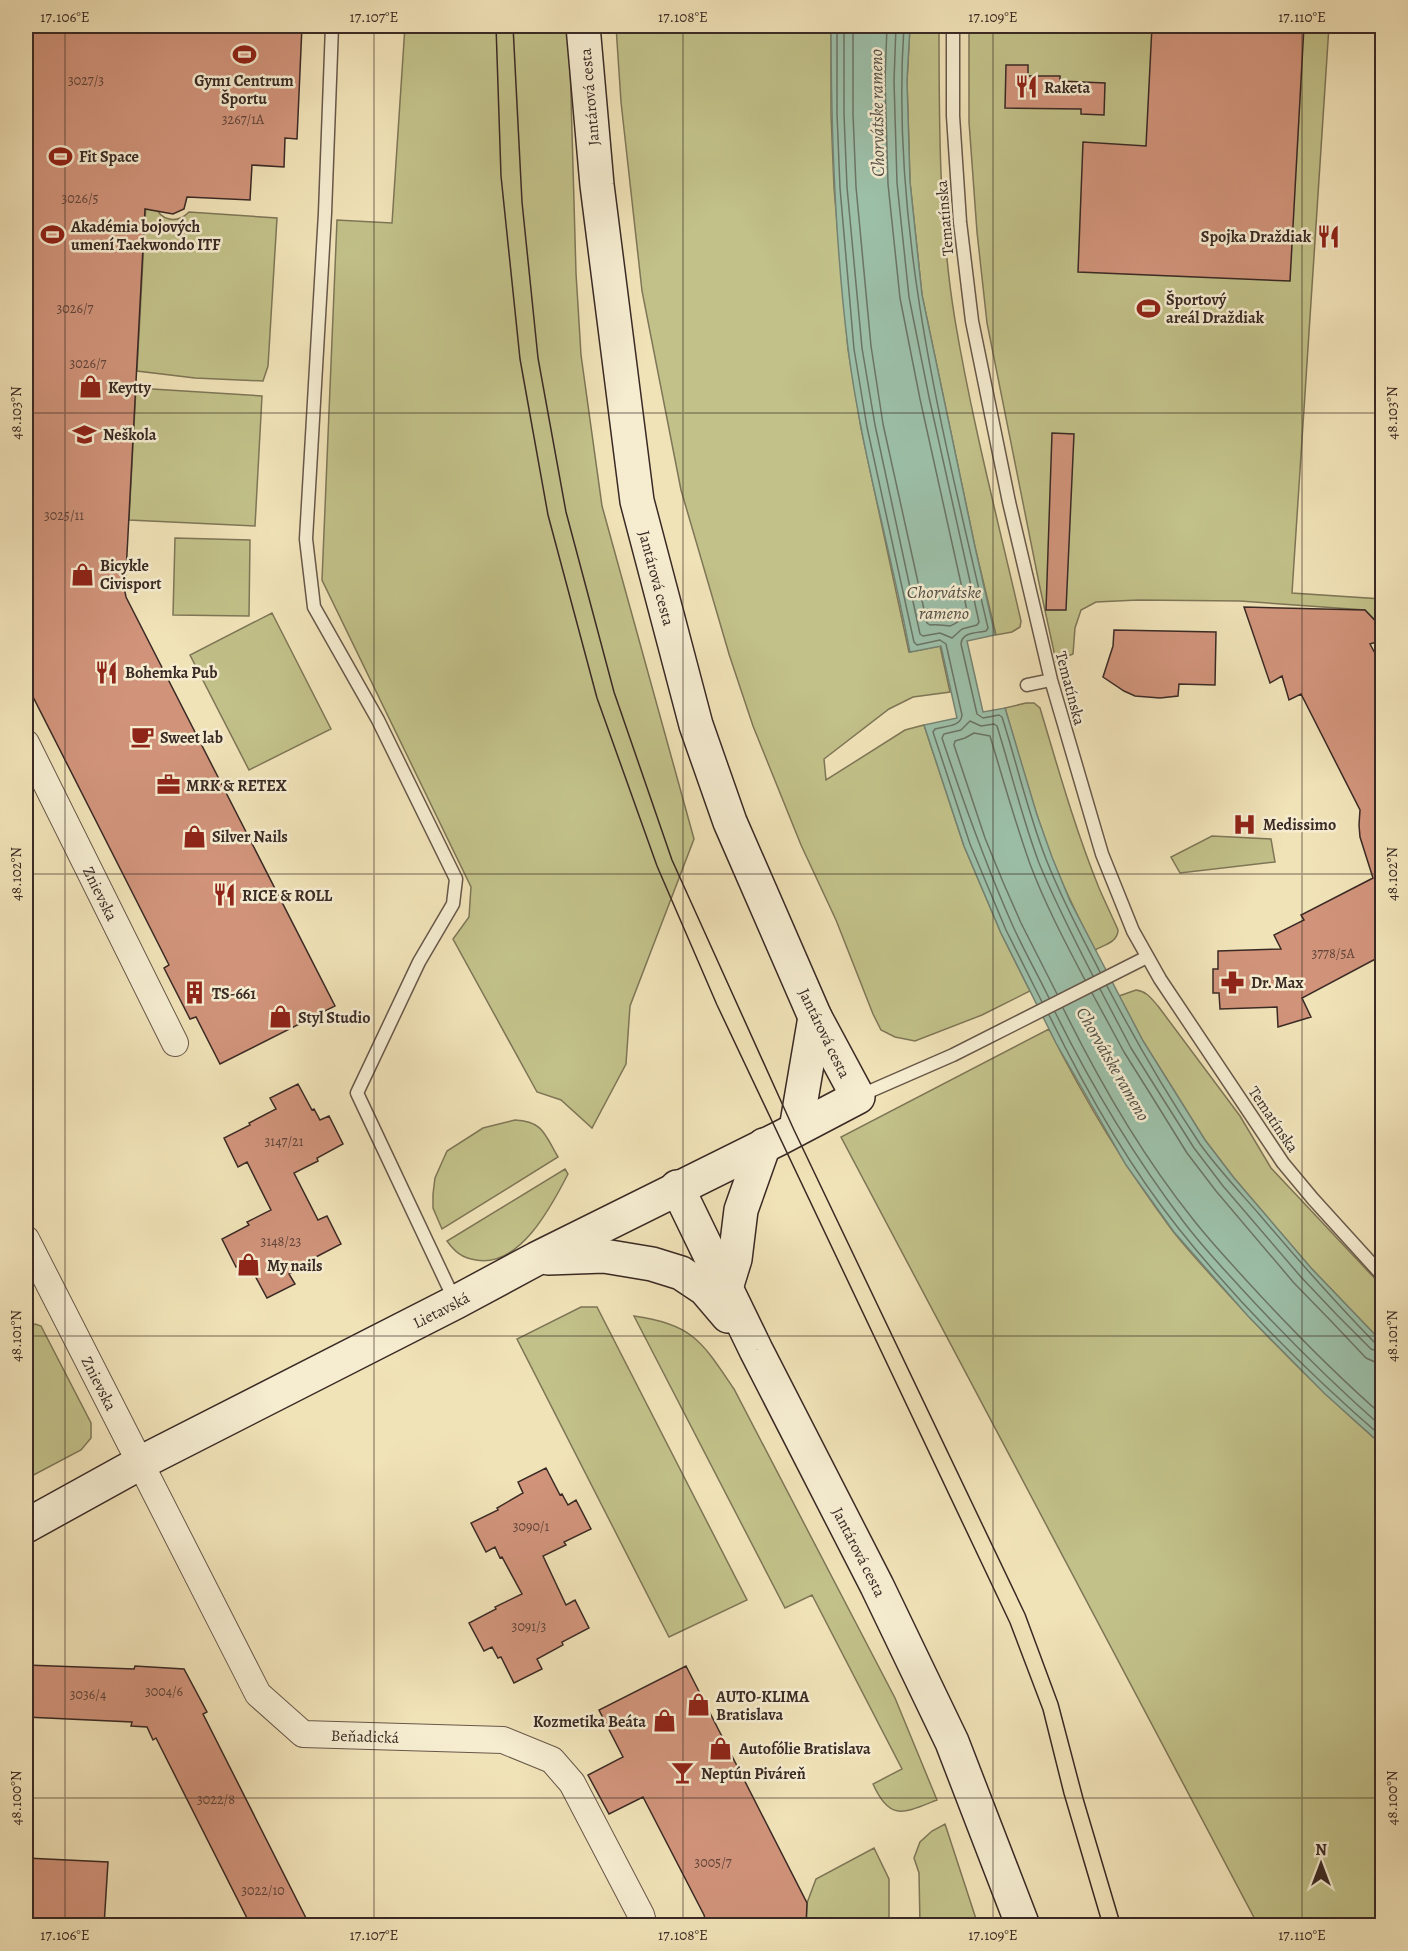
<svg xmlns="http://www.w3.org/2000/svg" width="1408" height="1951" font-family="Alegreya,serif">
  <rect width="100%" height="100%" fill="#f1e3b8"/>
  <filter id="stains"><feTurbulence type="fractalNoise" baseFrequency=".00333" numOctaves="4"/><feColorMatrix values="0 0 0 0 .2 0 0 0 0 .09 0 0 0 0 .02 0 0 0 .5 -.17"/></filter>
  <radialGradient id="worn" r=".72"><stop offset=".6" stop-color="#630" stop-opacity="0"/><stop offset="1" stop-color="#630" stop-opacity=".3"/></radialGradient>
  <path fill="#c2c189" stroke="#7e7657" stroke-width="1.5" d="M405,26h164l7,247 5,82 21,151 92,333 -64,167 -4,58 -34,64 -31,-28 -24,-8 -84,-153 16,-22 2,-30 -149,-307 15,-360 55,3z
    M616,26h215v88l3,74 14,161 13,79 48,224 31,-6 10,46 -37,5 -24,12 -65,50 2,21 79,-50 19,-5 40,121 37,87 29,58 -48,24 -67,26 -20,-4 -14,-7 -8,-16 -37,-94 -35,-75 -48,-119 -24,-72 -48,-164 -39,-199 -21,-189z
    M910,26h29c0,97 0,197 16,294 17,101 43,201 66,301l-1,6 -8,5 -16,3 -21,-88 -53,-252 -12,-113 -3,-101z
    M969,26h360l-37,567 90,6v28l-17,-17 -125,-9 -102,-1 -42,2 -15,8 -6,18 -2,26 -17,7 -17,-78 -52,-260 -10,-91 -8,-110z
    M146,203l9,2c5,16 22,19 34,7l88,6 -9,148 -5,15 -68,-3 -58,-7z
    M136,388l126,8 -7,130 -126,-6z
    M175,538l75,2 -1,76 -76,-1z
    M272,613l59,116 -82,41 -59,-115z
    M1026,703h8l6,5c18,60 35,121 59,180 6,14 13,28 19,42 0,12 -14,15 -23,20 -16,-31 -31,-61 -43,-92 -19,-49 -32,-100 -47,-150z
    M1212,836l59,3 4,23 -95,11 -9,-16z
    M1136,990c10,1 15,8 22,16l82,110 31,52 111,118v56l-71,-74 -77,-90 -29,-38 -62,-99 -24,-45z
    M1049,1029c35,70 76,138 123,201 18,23 38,44 57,65 48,53 99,103 153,150v480h-124l-417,-788z
    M515,1120c28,1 30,15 43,37l-116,72 -9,-21v-14l2,-16 12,-27 36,-23z
    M565,1169l3,5c-16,31 -48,94 -92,86 -14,-2 -21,-8 -29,-19z
    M581,1307h16l150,293 -78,37 -152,-298z
    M634,1316c59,8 68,26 100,73l161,309 42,102c-33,13 -47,22 -64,-16l29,-15 -90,-174 -27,13z
    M35,1324l6,2 50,97v15l-10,12 -55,29v-150z
    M945,1824l33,101h-58l-1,-52 -5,-15 6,-16 12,-11z
    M874,1848l15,31v46l-83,1 1,-23 9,-24z"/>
  <path fill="#9cbfa8" stroke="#758374" stroke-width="1.5" d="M831,26h79l-3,55 3,101 12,113 53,252 20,88 -28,6 16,71 22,-4 32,107 15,42 18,44 73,140 62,99 29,38 77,90 71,74v103l-58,-52 -76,-77 -74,-84 -48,-67 -70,-122 -55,-110 -37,-87 -40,-121 33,-7 -16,-72 -31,6c-19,-101 -49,-201 -62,-304 -13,-107 -17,-215 -17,-322z"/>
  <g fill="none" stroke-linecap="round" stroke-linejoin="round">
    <path stroke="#6b7466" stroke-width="1.5" d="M837,26v88l3,74 14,161 13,78 47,215 3,3 23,-5 6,4 16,71c-1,12 -17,11 -27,14l-2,3 37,112 36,86 36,72
      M844,26v88l3,73 15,161 13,77 45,209 3,2 17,-3 12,5 10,-9 15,-4 2,-3 -50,-225 -20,-100 -12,-114 -3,-102 2,-55
      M853,26v88l3,73 15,159 12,78 44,199 3,2c7,-1 17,1 20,1 3,-1 16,-9 18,-11l-48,-216 -20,-101 -12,-114 -3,-104 2,-54
      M904,26c-14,204 38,404 84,602l-2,3c-10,2 -24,1 -25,13l16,70 6,4 16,-3 3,2c15,47 26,96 44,142 15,39 35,76 54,113
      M1107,986c28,54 59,107 93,158 18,25 39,47 59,70 38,45 76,88 117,130l6,2
      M1100,989l31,59 27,43 36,57 29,38 78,91 36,38 34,34 11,4
      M1092,993l32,59 27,43 36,58 29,38 78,92 37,38 35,37 9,4h7
      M1057,994l-36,-71 -18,-41 -18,-44 -31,-93 1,-4 10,-3 9,-5 16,3c13,43 25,86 40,128 15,40 35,78 55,116
      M1049,998c-12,-25 -26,-49 -37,-74 -27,-61 -49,-123 -70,-186l2,-4 17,-4 9,-9 11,5 13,-2 3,2c14,45 25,92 42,137 16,39 35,76 54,113
      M1063,1008c36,73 78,146 129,210 17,22 36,42 54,62 43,47 88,93 136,135
      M1055,1012c36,73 79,144 128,209 17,23 37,44 57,66 45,49 92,96 142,140
      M1049,1015c36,74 78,149 130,214 60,75 130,145 203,208"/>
  </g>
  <path fill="#d1947b" stroke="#3a2a25" stroke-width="1.5" d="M27,26h275l-5,113 -12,-1 -1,29 -32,-2 -2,35 -63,-3 -3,12 -11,5 -28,-5 -20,383 1,5 209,409 -115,58 -24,-47 -6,2 -26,-51 5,-3 -143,-282z
    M1152,26h152l-14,255 -212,-9 5,-130 63,4z
    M1006,65h22v11h32v5l45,2 -1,32 -23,-1v-5l-76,-1z
    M1052,433l22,1 -8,176h-20z
    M1244,607l121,3 18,19v11l-13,4 13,24v287l-81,43 9,19 -33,10 -1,-20 -57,2 -1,-16h-6v-24h5v-18l63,-2 -7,-14 30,-15 -3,-5 72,-37 -13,-41 -1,-12 1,-15 -59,-116 -12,6 -7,-24 -12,7z
    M1114,630l102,2 -1,53 -36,-1 -1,12 -18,2 -25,-2 -11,-5 -21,-14 10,-31z
    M298,1084l14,26 2,-1 6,11 9,-4 14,28 -26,14 1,3 -24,12 24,47 9,-4 14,28 -27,14 2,2 -27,14 6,10 -28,14 -14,-26 -3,2 -5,-12 -9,5 -14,-28 27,-14 -2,-3 24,-12 -24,-48 -9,5 -14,-29 26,-13 -1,-2 27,-14 -6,-11z
    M546,1468l14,27 2,-1 6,11 8,-5 15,29 -27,13 2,3 -23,11 23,49 9,-5 14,28 -27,14 1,3 -26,14 5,10 -28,14 -13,-26 -3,1 -6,-11 -8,4 -15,-28 27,-14 -1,-2 27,-13 -20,-37 -2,1 -5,-11 -9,5 -15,-29 27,-13 -1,-2 26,-15 -5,-11z
    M26,1665l108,4 1,-3 49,3 23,43 -4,2 107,212h-59l-95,-188 -3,2 -6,-13 -16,-1 1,-4 -106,-5z
    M686,1666l121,237 -1,23h-99l-3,-11 -61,-118 -34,17 -21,-39 35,-18 -24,-47z
    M26,1858l82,4 -4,64h-78z"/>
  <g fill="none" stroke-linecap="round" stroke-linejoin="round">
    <defs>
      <path id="lane" d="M332,26l-7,187 -19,326 8,68 64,113 78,159 -3,25 -34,58 -62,131 98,208
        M953,26v90l7,106 12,99 37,181 42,178 51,174 31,77 27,48 123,184 30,36 69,76
        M1027,685l24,-5
        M859,1096l94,-41 194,-98"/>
      <g id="street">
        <path id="s1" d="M26,743l149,300"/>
        <path id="s2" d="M26,1239l232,455 45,40 200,6 49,20 20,23 69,132 3,11"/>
      </g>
      <g id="secondary">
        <path d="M796,1129l19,-112"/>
        <path id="s3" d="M677,1187l79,163 121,236 75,156 71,184"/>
        <path d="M548,1258l56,-2 48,8 29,9 24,16 23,27"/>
        <path d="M726,1288l9,-29 6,-49 23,-65"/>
        <path id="s4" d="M26,1526l114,-63 316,-161 80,-43 244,-121 78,-41 -43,-80 -85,-195 -34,-97 -59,-224 -40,-316 -14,-159"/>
      </g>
    </defs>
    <use href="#lane" stroke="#68584a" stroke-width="15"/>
    <use href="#street" stroke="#68584a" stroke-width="28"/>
    <use href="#secondary" stroke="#3a2a25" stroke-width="36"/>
    <use href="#lane" stroke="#f6edd1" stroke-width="12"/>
    <use href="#street" stroke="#f6edd1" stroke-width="26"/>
    <use href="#secondary" stroke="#f6edd1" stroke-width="33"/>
    <path stroke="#3a2a25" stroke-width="1.5" d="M496,26l5,150 19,183 28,156 49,183 60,168 60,139 293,618 33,87 21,84 39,132
      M513,26l9,176 16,156 28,154 48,180 58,168 122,270 231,484 33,89 25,95 38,128"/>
  </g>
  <path fill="none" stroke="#3a2a25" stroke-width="1.5" stroke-opacity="0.45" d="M65,26v1900M374,26v1900M683,26v1900M993,26v1900M1302,26v1900M26,413h1356M26,874h1356M26,1336h1356M26,1798h1356"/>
  <defs>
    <symbol id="stadium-bare" viewBox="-9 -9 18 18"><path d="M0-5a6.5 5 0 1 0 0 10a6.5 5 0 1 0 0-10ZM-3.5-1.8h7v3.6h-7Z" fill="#8f2418" stroke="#f6edd1" stroke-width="2.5" paint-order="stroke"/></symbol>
    <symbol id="restaurant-bare" viewBox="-9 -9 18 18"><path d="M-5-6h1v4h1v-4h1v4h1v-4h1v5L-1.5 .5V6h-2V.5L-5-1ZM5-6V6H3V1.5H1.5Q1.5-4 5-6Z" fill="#8f2418" stroke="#f6edd1" stroke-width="2.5" paint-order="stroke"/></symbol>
    <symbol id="shop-bare" viewBox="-9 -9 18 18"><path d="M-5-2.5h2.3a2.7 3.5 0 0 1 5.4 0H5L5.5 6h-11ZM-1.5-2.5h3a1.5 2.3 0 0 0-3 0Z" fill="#8f2418" stroke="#f6edd1" stroke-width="2.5" paint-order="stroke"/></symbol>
    <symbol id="school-bare" viewBox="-9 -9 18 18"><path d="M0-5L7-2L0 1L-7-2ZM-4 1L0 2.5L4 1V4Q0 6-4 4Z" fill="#8f2418" stroke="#f6edd1" stroke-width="2.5" paint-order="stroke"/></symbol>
    <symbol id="cafe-bare" viewBox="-9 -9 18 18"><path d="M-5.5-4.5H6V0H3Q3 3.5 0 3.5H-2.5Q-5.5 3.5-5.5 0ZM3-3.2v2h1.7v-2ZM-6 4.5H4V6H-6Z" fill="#8f2418" stroke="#f6edd1" stroke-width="2.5" paint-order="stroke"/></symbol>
    <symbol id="office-bare" viewBox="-9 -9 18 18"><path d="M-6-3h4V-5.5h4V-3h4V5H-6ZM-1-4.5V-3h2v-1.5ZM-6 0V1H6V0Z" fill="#8f2418" stroke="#f6edd1" stroke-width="2.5" paint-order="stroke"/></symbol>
    <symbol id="hospital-bare" viewBox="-9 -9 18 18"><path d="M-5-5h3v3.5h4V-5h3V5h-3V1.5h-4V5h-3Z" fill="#8f2418" stroke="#f6edd1" stroke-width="2.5" paint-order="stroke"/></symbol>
    <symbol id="pharmacy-bare" viewBox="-9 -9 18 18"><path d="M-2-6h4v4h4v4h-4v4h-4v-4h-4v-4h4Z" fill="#8f2418" stroke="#f6edd1" stroke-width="2.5" paint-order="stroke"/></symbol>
    <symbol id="building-bare" viewBox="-9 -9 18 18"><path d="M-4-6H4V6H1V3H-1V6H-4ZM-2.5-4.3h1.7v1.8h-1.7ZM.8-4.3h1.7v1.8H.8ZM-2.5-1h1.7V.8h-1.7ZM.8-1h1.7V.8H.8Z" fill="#8f2418" stroke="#f6edd1" stroke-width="2.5" paint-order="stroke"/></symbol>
    <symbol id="bar-bare" viewBox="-9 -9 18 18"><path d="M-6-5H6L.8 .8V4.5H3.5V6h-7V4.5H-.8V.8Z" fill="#8f2418" stroke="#f6edd1" stroke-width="2.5" paint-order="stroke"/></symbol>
  </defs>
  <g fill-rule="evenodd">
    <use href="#stadium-bare" x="228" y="38" width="33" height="33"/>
    <use href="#restaurant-bare" x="1010" y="70" width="33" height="33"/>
    <use href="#stadium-bare" x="44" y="140" width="33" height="33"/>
    <use href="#stadium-bare" x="36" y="218" width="33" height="33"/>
    <use href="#restaurant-bare" x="1312" y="220" width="33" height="33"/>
    <use href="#stadium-bare" x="1132" y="292" width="33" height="33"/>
    <use href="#shop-bare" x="74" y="370" width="33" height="33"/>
    <use href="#school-bare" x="68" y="418" width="33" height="33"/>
    <use href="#shop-bare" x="66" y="558" width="33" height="33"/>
    <use href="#restaurant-bare" x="90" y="656" width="33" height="33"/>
    <use href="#cafe-bare" x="126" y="720" width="33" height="33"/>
    <use href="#office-bare" x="152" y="768" width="33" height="33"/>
    <use href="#hospital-bare" x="1228" y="808" width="33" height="33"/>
    <use href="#shop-bare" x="178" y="820" width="33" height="33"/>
    <use href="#restaurant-bare" x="208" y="878" width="33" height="33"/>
    <use href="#pharmacy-bare" x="1216" y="966" width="33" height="33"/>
    <use href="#building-bare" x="178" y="976" width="33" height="33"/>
    <use href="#shop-bare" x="264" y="1000" width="33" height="33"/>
    <use href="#shop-bare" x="232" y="1248" width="33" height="33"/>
    <use href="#shop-bare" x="682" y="1688" width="33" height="33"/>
    <use href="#shop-bare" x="648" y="1704" width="33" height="33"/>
    <use href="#shop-bare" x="704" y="1732" width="33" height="33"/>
    <use href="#bar-bare" x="666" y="1756" width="33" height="33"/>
  </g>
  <g text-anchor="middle" stroke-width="5" stroke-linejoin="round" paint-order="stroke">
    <g font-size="14" fill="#60443a">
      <text x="86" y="85">3027/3</text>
      <text x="243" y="124">3267/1A</text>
      <text x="80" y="203">3026/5</text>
      <text x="75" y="313">3026/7</text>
      <text x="88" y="368">3026/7</text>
      <text x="64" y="520">3025/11</text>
      <text x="1333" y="958">3778/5A</text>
      <text x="284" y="1146">3147/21</text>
      <text x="281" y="1246">3148/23</text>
      <text x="531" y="1531">3090/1</text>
      <text x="529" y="1631">3091/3</text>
      <text x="164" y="1696">3004/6</text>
      <text x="88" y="1699">3036/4</text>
      <text x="216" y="1804">3022/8</text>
      <text x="713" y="1867">3005/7</text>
      <text x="263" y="1895">3022/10</text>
    </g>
    <g font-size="16" font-weight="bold" fill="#3a2a25" stroke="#f6edd1" text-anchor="start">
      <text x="244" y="86" text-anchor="middle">Gym1 Centrum<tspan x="244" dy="18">Športu</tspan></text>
      <text x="1044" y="93">Raketa</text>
      <text x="79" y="162">Fit Space</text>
      <text x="71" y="232">Akadémia bojových<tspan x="71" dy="18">umení Taekwondo ITF</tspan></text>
      <text x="1311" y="242" text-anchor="end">Spojka Draždiak</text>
      <text x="1166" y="305">Športový<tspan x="1166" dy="18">areál Draždiak</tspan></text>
      <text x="108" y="393">Keytty</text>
      <text x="103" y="440">Neškola</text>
      <text x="100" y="571">Bicykle<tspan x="100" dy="18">Civisport</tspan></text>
      <text x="125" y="678">Bohemka Pub</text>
      <text x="160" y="743">Sweet lab</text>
      <text x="186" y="791">MRK &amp; RETEX</text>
      <text x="1263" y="830">Medissimo</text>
      <text x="212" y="842">Silver Nails</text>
      <text x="242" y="901">RICE &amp; ROLL</text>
      <text x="1251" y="988">Dr. Max</text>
      <text x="212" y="999">TS-661</text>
      <text x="298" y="1023">Styl Studio</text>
      <text x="267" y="1271">My nails</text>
      <text x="716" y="1702">AUTO-KLIMA<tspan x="716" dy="18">Bratislava</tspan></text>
      <text x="646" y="1727" text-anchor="end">Kozmetika Beáta</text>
      <text x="739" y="1754">Autofólie Bratislava</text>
      <text x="701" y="1779">Neptún Piváreň</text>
    </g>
    <g font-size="16" fill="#3a2a25" stroke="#f6edd1">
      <text transform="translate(589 97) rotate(-95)" y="6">Jantárová cesta</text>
      <text transform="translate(944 218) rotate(-95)" y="6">Tematínska</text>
      <text transform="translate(657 578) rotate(75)" y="6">Jantárová cesta</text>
      <text transform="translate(1071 688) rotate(75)" y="6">Tematínska</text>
      <text dy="6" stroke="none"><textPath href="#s1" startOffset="168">Znievska</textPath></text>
      <text transform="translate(825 1033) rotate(64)" y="6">Jantárová cesta</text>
      <text transform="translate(1274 1119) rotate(56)" y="6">Tematínska</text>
      <text dy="6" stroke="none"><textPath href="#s4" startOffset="468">Lietavská</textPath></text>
      <text dy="6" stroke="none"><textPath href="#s2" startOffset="162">Znievska</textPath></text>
      <text dy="6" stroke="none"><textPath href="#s3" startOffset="408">Jantárová cesta</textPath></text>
      <text dy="6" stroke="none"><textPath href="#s2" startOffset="633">Beňadická</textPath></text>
    </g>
    <g font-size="18" font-style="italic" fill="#524f46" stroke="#f6edd1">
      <text transform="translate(877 113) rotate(-91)" y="6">Chorvátske rameno</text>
      <text x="944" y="598">Chorvátske<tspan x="944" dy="21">rameno</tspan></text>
      <text transform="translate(1113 1064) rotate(60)" y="6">Chorvátske rameno</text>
    </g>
  </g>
  <rect width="1408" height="1951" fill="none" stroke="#f1e3b8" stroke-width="66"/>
  <g transform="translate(1321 1864)" stroke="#f6edd1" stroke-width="4.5" paint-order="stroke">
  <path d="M0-4.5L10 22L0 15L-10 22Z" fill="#3a2a25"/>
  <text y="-9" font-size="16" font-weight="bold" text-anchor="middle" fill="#3a2a25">N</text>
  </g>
  <rect x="33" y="33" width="1342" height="1885" fill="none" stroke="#3a2a25" stroke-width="2"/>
  <g font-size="15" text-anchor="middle" fill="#3a2a25">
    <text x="65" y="22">17.106°E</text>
    <text x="374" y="22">17.107°E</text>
    <text x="683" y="22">17.108°E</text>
    <text x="993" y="22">17.109°E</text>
    <text x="1302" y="22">17.110°E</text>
    <text transform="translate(16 413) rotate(-90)" y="5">48.103°N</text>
    <text transform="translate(1392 413) rotate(-90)" y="5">48.103°N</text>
    <text transform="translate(16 874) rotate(-90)" y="5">48.102°N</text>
    <text transform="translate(1392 874) rotate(-90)" y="5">48.102°N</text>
    <text transform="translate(16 1336) rotate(-90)" y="5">48.101°N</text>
    <text transform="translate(1392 1336) rotate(-90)" y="5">48.101°N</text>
    <text transform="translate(16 1798) rotate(-90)" y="5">48.100°N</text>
    <text transform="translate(1392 1798) rotate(-90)" y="5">48.100°N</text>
    <text x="65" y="1940">17.106°E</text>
    <text x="374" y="1940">17.107°E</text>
    <text x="683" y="1940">17.108°E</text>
    <text x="993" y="1940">17.109°E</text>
    <text x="1302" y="1940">17.110°E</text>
  </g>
  <rect width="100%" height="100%" filter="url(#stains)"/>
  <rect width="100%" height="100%" fill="url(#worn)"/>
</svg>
